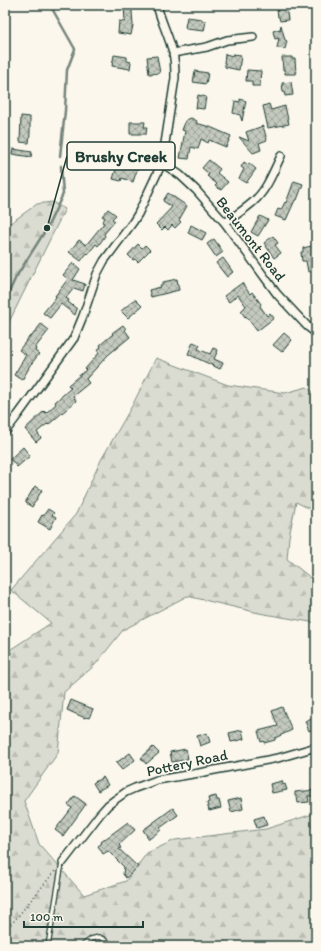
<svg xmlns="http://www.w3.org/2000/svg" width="321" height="951" font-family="Itim,sans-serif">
  <defs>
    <pattern id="forest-firs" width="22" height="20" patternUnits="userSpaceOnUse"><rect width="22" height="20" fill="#dbdcd1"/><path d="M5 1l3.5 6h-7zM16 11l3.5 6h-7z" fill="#bcbeb4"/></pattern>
    <pattern id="building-cross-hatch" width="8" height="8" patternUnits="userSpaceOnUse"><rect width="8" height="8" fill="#c4c9be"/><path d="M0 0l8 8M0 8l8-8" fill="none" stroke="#9fa49b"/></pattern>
  </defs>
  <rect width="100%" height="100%" fill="#fbf7ec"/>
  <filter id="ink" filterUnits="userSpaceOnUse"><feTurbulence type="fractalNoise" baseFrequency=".025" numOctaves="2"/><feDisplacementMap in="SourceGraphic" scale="8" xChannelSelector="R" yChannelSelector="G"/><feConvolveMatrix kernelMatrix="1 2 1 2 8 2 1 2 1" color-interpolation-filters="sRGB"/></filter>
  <g filter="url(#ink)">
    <path fill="url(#forest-firs)" stroke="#7d8c82" d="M52,202l13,7 -58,117 -2,11v-110l32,-23z
      M156,358l72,27 57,8 22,-6 9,8v117l-20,-10 -7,35 -2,22 29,23v41l-57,-10 -72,-17 -64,34 -28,35 -31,27 -6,61 -34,48 15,43 45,51 42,-14 21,-28 28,-13 91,-11 50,-16v133h-311v-293h7h-7l46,-30 -40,-33 65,-76 25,-54 31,-54z"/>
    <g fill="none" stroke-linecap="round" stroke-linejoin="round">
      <path stroke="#74847b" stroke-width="2.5" d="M50,5l25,44 -8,21 -2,41 -5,45
        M5,301l11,-24 31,-49 16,-34 -2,-28"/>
    </g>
    <path fill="url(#building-cross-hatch)" stroke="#1f3d34" d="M124,5h9l-1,7 1,13 -2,10 -13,-2 1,-12 6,1z
      M286,5l2,15 -8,1 -1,-4h-1l-1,-7h2l-1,-4z
      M187,17l15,2v2h4l-2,10 -18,-2v-1l-1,-1z
      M281,25l4,15 2,1 -2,8 -8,-1 2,-10 -4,1 -2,-8 7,-2v1z
      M225,54l8,2v-2l8,1 -2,15 -14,-3v-4h-1z
      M114,55l13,2v4l4,1 -1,7 -18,-3z
      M157,56l3,17 -11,1 -2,-17z
      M282,57h10v2h3l1,15h-11v-4h-2z
      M247,70l14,1 -1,15h-8v-5h-6z
      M195,71l13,2 -2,11 -13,-2z
      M291,82l2,13 -8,1 -1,-4h-1l-1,-9z
      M198,95l8,2 -2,12 -8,-1z
      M240,99l6,2 -4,20 -2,-6 -7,-2 2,-12 5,1z
      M269,104l2,6 14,-4 4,18 -21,4 -5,-22z
      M21,116l9,1v16l-1,10 -9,-1z
      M191,118l6,3 -1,2 14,4 21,9 -5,11 -17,-7 -1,3 -7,-4 -3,10 -7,-2 -2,12 -9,-1 5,-27 -3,-1 4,-10z
      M130,122h15l-1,5h3l-1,7h-16z
      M263,126l4,14 -8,3 2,7 -8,3 -14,-16 10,4 -3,-9z
      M13,149l19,3 -1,5 -19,-3z
      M120,156l9,3 -1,5 10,3 -5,15 -11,-4 -1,3 -8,-2z
      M209,160l11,9 -3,4 11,9 -7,8 -6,-4 2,-2 -10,-8 2,-2 -7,-6z
      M244,162l4,3 1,-2 7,6 -10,14 -7,-4 5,-10 -3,-2z
      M294,181l9,3 -6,16h-2l-9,20 -11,-4 3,-7 3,1 4,-8 1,1z
      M168,193l19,13 -8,14 2,2 -6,6 -3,-3 -4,5 -3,-3 -3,3 -6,-6 16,-17 -9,-6z
      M108,209l8,6 -4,4 3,2 -11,13 1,2 -7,10 -2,-2 -8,10 -1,-1 -6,8 -12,-9 10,-12 7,5 18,-22 -2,-1 3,-4 -3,-2z
      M260,216l8,4 -10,16 -7,-4z
      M191,225l15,8 -4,7 -14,-7z
      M273,236l5,7 -3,2 6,8 -7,5 -10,-15z
      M214,239l9,13 -7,5 -9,-13z
      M138,244l4,4 3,-3 5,5 -12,12 -3,-3 -2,1 -5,-5z
      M316,245v26l-8,1 -2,-11h-4l-1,-9h2v-4z
      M223,258l10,14 -6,5 -11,-14z
      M73,263l7,6 -7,11 12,4 -2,7 -9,-3 -8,10 3,2 -1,2 9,7 -2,6 -14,-11 -11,14 -7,-5 13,-16 -1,-1 13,-17 -5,-4z
      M177,279l2,11 -28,7 -2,-7 12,-3 -1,-2h3v-3z
      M242,283l8,11 2,-2 9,12 -1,2 7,10 3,-3 4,5 -17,13 -11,-15 -1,1 -4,-6 5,-5 -8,-11 -9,7 -5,-6z
      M134,300h2l6,6 -14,12 -7,-7z
      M41,324l8,6 -14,18 1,1 -1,2 4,3 -11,14h1l-7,12 -8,-5 12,-20 -7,-5 11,-14 1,1z
      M123,325l3,4 -1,1 5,7 -22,18 -22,24 3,4 -16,13 3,5 -28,24 -1,-1 -10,8 4,6 -5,4 -11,-13 19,-18 2,2 10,-9 -1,-2 16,-14 -3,-3 18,-15 -1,-1 14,-16 -2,-3 4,-3 -1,-2 13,-11 -1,-1z
      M284,333l8,7 -10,12 -9,-7z
      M193,342l7,3 -2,4 12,5 3,-6 5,2 -4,9 9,4 -3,6 -32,-15z
      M23,447l7,9 -13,11 -7,-8z
      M35,486l7,4 -10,17 -6,-4v-2z
      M48,509l6,4 -2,2 4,2 -6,12 -12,-7 4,-7 1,1z
      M71,700l22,9 -4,9 -3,-1 -1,1 -18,-8z
      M282,707l10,23 -17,8v2l-11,3v-2l-3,1 -3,-11 20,-5 -6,-15z
      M314,717l2,6v5l-7,3 -4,-10z
      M242,730l2,9 -13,3 -2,-9z
      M207,733l3,9 -10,4 -3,-10z
      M153,747l6,6 -13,11 -5,-6z
      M186,749l2,10 -16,3 -2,-10z
      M130,753l5,7 -13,10 -6,-7z
      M103,777l5,8 -10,6 -5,-8z
      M282,781l1,4 2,-1 2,6 -15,3 -2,-9z
      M316,790v6h-8l1,6 -11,1 -1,-7h-2v-4z
      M75,796l11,8 -23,32 -8,-6 17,-22 -4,-3z
      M216,796l1,4h2l2,8 -12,3 -2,-8 2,-1 -1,-4z
      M241,798l2,11 -12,3 -3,-11z
      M173,808l5,7 -18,13 1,2 -12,9 -6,-9z
      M264,816l3,9 -10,3 -3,-9z
      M128,822l7,8 -16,15 2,3 -2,1 19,18 -12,11 -3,-4 1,-7 -16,-16 -5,3 -5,-8 4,-3 -1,-1z"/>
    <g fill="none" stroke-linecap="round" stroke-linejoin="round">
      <defs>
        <path id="lane" d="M48,946l14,-84
          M82,946l9,-7 8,-2 6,3 1,6"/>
        <path id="street" d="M173,53l34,-6 20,-7 26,-3
          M162,163l18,12 16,15 29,33 52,71 31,33 8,6
          M225,223c9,-7 19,-13 28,-21 14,-12 20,-30 28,-46
          M5,432l13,-17 56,-77 9,-22 14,-42 7,-13 29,-39 5,-8 24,-51 13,-85c0,-9 0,-17 -2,-25 -4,-17 -12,-31 -16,-48
          M63,862l37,-48 8,-9 8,-6 10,-7 9,-4 22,-8 42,-7 79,-15 38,-11"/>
      </defs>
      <use href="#lane" stroke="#1f3d34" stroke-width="6"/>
      <use href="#street" stroke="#1f3d34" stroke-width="10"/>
      <path stroke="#1f3d34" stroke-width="1.5" stroke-dasharray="1 3" stroke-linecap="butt" d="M5,930l9,-9 41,-50"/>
      <use href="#lane" stroke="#fbf7ec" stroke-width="3.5"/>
      <use href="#street" stroke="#fbf7ec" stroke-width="7"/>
    </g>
  </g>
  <g text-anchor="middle" stroke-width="3" stroke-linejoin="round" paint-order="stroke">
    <g font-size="15" fill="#1f3d34" stroke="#fbf7ec">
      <text transform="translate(251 239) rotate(52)" y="5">Beaumont Road</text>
      <text transform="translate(187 763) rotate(-12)" y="5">Pottery Road</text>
    </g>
  </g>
  <path fill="none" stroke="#1f3d34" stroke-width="1.5" d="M47 228L67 156"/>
  <circle fill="#1f3d34" stroke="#fbf7ec" stroke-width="1.5" cx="47" cy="228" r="4"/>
  <rect fill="#fbf7ec" stroke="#1f3d34" stroke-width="1.5" x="67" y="142" width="108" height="28" rx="4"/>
  <g font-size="16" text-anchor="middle" font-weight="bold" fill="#1f3d34">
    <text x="121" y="162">Brushy Creek</text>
  </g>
  <rect width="321" height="951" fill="none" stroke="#fbf7ec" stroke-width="20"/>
  <rect x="10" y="10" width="301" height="931" fill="none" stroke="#1f3d34" stroke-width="1.5" filter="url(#ink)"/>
  <path d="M24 921v6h119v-6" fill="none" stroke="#1f3d34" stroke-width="2"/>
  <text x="30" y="921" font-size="12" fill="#1f3d34" stroke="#fbf7ec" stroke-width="3" paint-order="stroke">100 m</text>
</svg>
